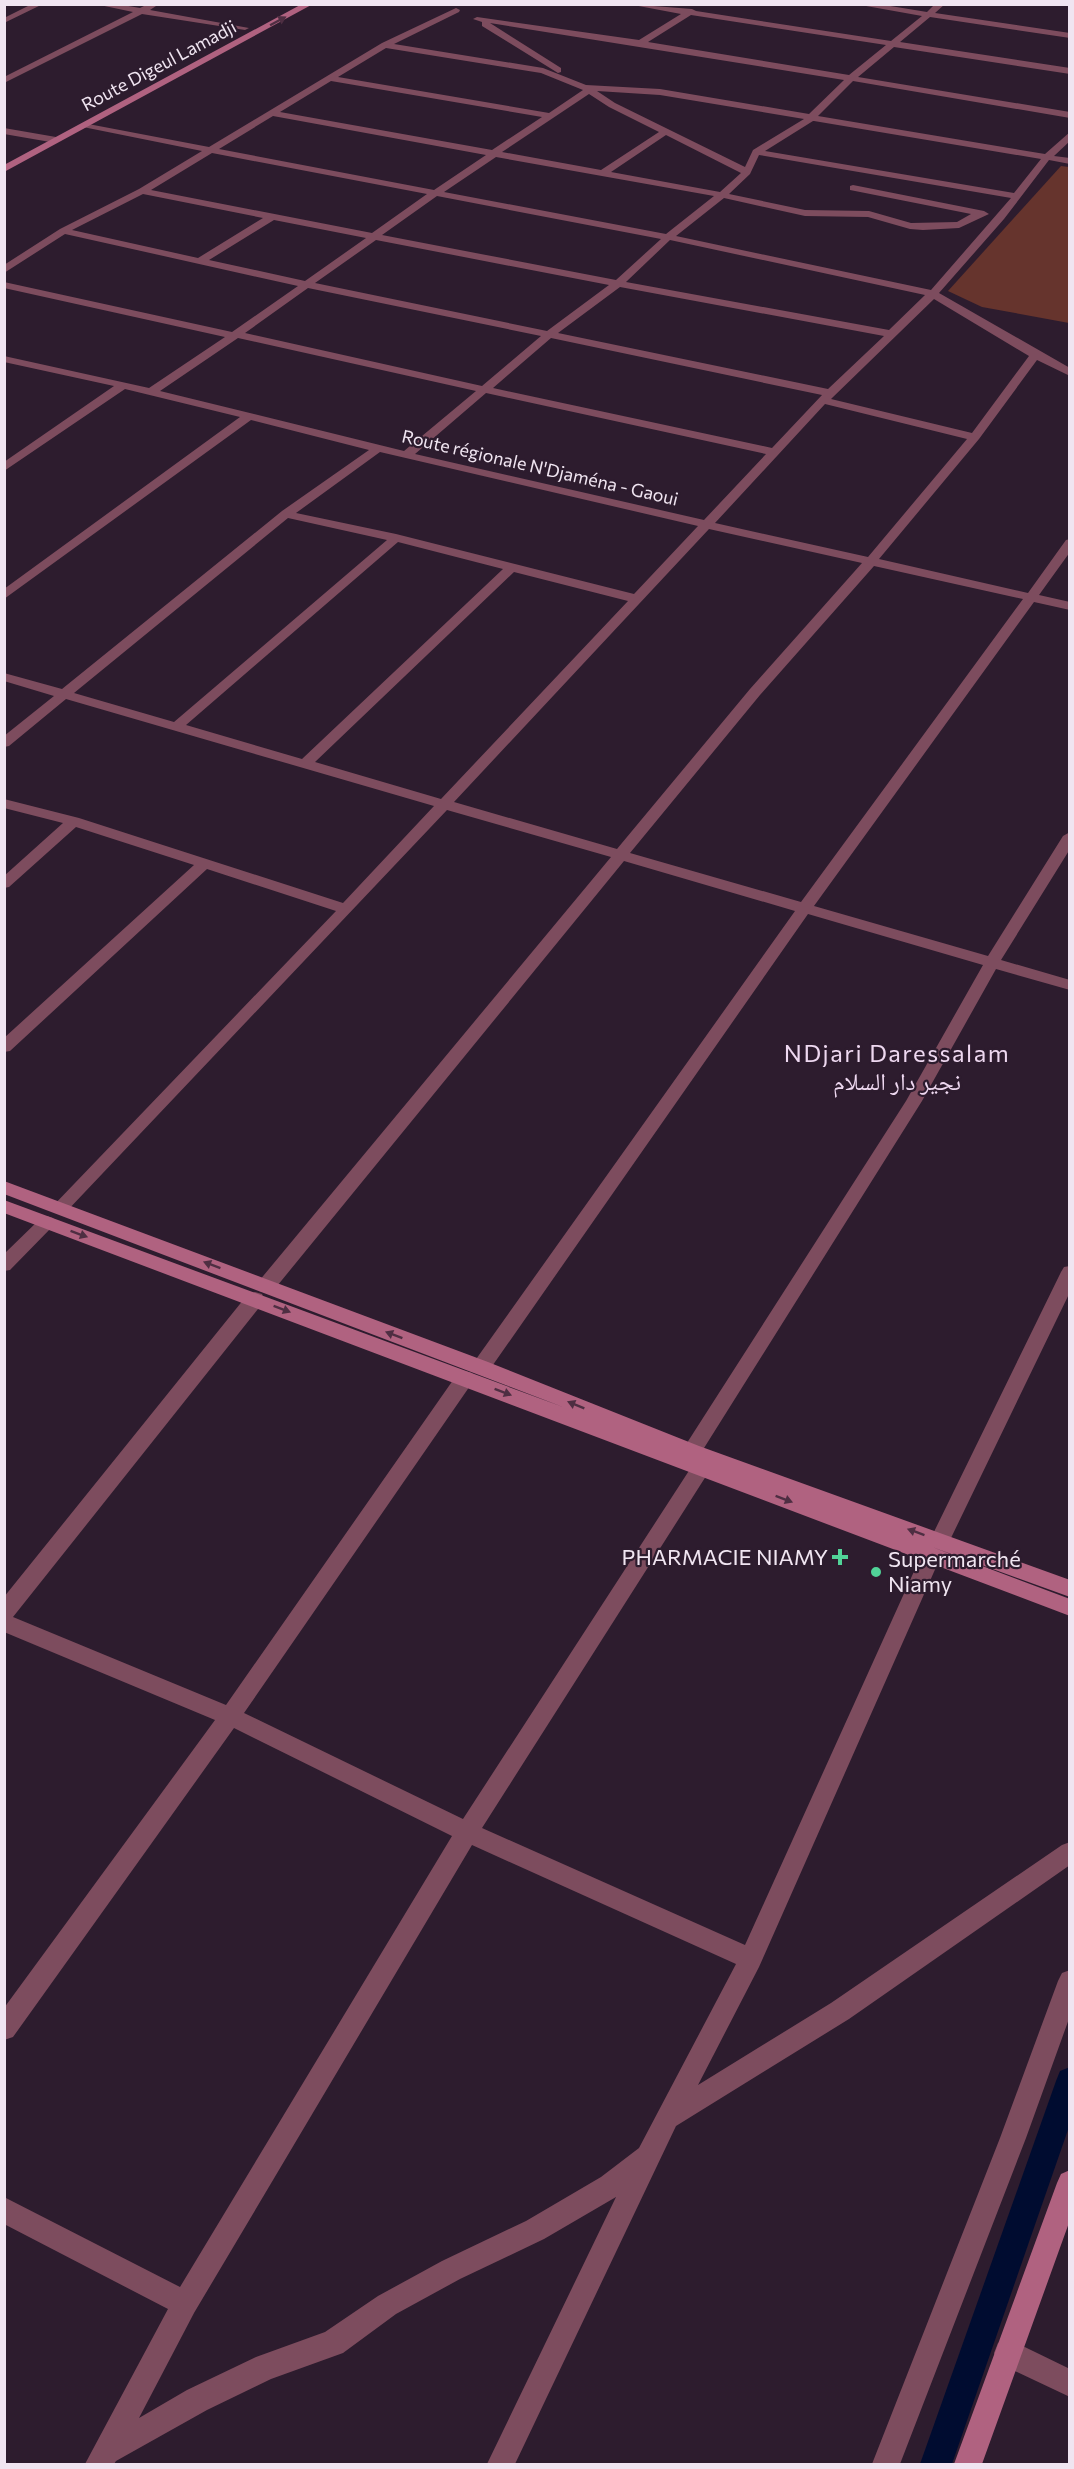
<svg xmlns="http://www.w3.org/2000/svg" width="1074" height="2469" font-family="Commissioner,'Noto Naskh Arabic',sans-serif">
  <rect width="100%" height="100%" fill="#2d1c2e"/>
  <path fill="#66342d" d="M1061,166l8,1v156l-87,-16 -34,-16z"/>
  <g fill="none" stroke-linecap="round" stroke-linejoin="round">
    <path fill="#000c30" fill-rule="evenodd" d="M1070,2067v57l-118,340h-32l136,-383 4,-10z"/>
    <path fill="#7d4c5e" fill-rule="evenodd" d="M32,4h11l-39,19v-5z
      M95,4h22l23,4 8,-4h11l-9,6 99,18 -4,2 -103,-16 -138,69v-6l129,-65z
      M628,4l64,5 4,2 195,30 31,-25 -67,-12h23l49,8 8,-8h10l-10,9 135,20v5l-140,-21 -30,25 170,26v6l-176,-27 -36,30 212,35v6l-217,-37 -35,35 227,38 25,-22v9l-16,15 16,2v6l-21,-4 -45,59 -65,74 131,75v8l-33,-16 -58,79 -100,120 149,34 38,-53 4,-1v13l-31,43 31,7v8l-36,-8 -220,304 174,50 75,-120 7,-4v17l-69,111 69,20v10l-74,-21 -74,132 -223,355 -7,3 -7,-3 -3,-5 3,-5 221,-345 77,-136 -175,-51 -320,458 -7,2 -7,-2 -3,-5 3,-5 321,-451 -171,-50 -351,430 -7,2 -7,-2 -2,-5 2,-5 352,-424 -164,-47 -381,402h-12l-3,-4 285,-297 -129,-42 -197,182 -6,1v-14l190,-173 -118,-38 -67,60 -5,1v-12l59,-53 -59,-15v-9l75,19 264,85 91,-97 -368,-107 -57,47 -5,1v-11l50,-40 -50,-15v-8l58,16 220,-178 87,-61 -118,-30 -247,179v-10l236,-172 -115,-28 -121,82v-9l110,-76 -110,-24v-6l145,32 76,-51 -221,-49v-6l228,50 66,-46 -233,-52 -61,39v-8l56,-36 79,-40 63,-38 -124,-25 5,-3 126,24 173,-104 74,-35 4,2 -1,2 -65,32 149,24 43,17 74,4 149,25 35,-34 -354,-57 71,45v4l-3,1 -76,-47v-4l-9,-3 4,-2 162,23 42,-26zM691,15l195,30 -37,30 -201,-33zM386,48l155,25 42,17 -34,23 -211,-36zM331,81l211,36 -50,33 -212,-38zM597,91l63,4 144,24 -51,31 -8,17 -130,-64zM589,94l20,13 50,25 -58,38 -99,-18zM273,116l213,39 -52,35 -215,-41zM813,121h1l227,38 -27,34 -249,-42zM666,135l75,38 -21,19 -109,-20zM212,153l215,41 -55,39 -221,-43zM759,155l252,43 -80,92 -255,-54 48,-38 81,18 63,1 42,12 13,1 36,-2 30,-14 -5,-3 -131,-26 -3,1v4l121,24 -14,8 -46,1 -42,-12 -64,-1 -76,-16 21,-20zM496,157l218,39 -48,38 -222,-42zM143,194l120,24 -65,40 -126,-28zM437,196l224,43 -45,41 -234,-45zM274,220l92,18 -61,43 -96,-21zM376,240l233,45 -62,46 -232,-48zM670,240l255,55 -36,35 -263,-48zM620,287l264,49 -56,53 -270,-56zM308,288l233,48 -59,50 -237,-53zM934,299l95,57 -57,77 -141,-34zM238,338l238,53 -72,60 -244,-60zM551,338l271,57 -50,53 -279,-60zM486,393l280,61 -62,66 -289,-66zM825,404l142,35 -99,118 -153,-34zM380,452l318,74 -64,68 -238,-60 -100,-21zM288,518l99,22 -213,182 -100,-29zM709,529l153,34 -112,126 -133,160 -163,-47zM398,542l105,27 -201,190 -116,-34zM874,566l149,33 -222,303 -171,-49 130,-158zM514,572l114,29 -187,198 -126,-37z
      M4,128l52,9 5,3 -5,3 -52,-9z
      M47,1216l6,2 3,4 -3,4 -43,44 -6,1v-17l37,-36z
      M1070,1266v26l-120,248 -3,6 -7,2 -7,-2 -3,-6 131,-268 3,-5z
      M255,1292l7,2 2,5 -2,5 -249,313 213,88 232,-332 7,-2 7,2 3,5 -3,5 -228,330 219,106 231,-356 7,-3 7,3 3,5 -3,5 -226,355 263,117 176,-389 3,-6 7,-2 7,2 3,6 -182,411 -61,118 133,-82 231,-158 8,-3v23l-221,154 -173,107 -161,338h-28l129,-267 -72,42 -84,40 -64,35 -53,39 -72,26 -64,31 -91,51 -2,3h-29l83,-155 -164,-85v-27l176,90 272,-451 -218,-108 -221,309 -9,3v-32l211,-288 -211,-88v-35l244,-303zM472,1845l264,119 -97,184 -38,29 -75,44 -84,40 -64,35 -53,36 -69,25 -69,33 -48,28 55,-105z
      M1070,1970v46l-44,122 -126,326h-28l128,-326 58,-157 4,-8z
      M1008,2339l62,30v28l-72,-34 -4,-10 4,-10z"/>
    <path fill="#b06280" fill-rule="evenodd" d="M302,4h11l-309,168v-7z
      M4,1181l484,181 211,84 371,134v17l-138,-50 138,52v17l-1066,-403v-13l559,207 -559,-213z
      M1070,2170v50l-88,244h-28l103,-281 4,-9z"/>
  </g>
  <defs><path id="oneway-solid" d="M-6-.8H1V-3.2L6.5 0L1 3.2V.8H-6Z" transform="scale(1.5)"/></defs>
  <g fill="#4e2e42">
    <use href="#oneway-solid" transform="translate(278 21) rotate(-28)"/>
    <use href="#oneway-solid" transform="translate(79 1234) rotate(20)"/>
    <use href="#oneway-solid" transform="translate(212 1265) rotate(-159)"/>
    <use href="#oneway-solid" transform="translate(282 1309) rotate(21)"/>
    <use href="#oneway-solid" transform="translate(394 1335) rotate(-159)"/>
    <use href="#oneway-solid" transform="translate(503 1392) rotate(21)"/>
    <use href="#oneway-solid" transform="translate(576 1405) rotate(-158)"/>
    <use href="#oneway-solid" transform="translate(784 1499) rotate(21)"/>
    <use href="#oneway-solid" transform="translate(916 1532) rotate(-160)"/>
  </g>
  <g fill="#51d398" stroke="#2d1c2e" stroke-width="2">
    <path d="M837 1548h6v6h6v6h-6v6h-6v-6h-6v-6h6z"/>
    <circle cx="876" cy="1572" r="6"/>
  </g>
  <g text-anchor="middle" stroke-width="4.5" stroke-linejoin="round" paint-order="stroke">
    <g font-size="18" fill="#f0e5f1" stroke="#2d1c2e">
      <text transform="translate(159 66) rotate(-28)" y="6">Route Digeul Lamadji</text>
      <text transform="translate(540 468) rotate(13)" y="6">Route régionale N'Djaména - Gaoui</text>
    </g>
    <g font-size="22" fill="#f0e5f1" stroke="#2d1c2e" text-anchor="end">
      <text x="828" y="1565">PHARMACIE NIAMY</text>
      <text x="888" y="1567" text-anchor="start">Supermarché<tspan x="888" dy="25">Niamy</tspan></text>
    </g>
    <g font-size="24" letter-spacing="1.5" fill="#eed8f0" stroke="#2d1c2e">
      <text x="897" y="1062">NDjari Daressalam<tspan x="897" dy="28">نجير دار السلام</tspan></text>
    </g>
  </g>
  <rect width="1074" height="2469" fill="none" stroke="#f0e5f1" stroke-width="12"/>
</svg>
